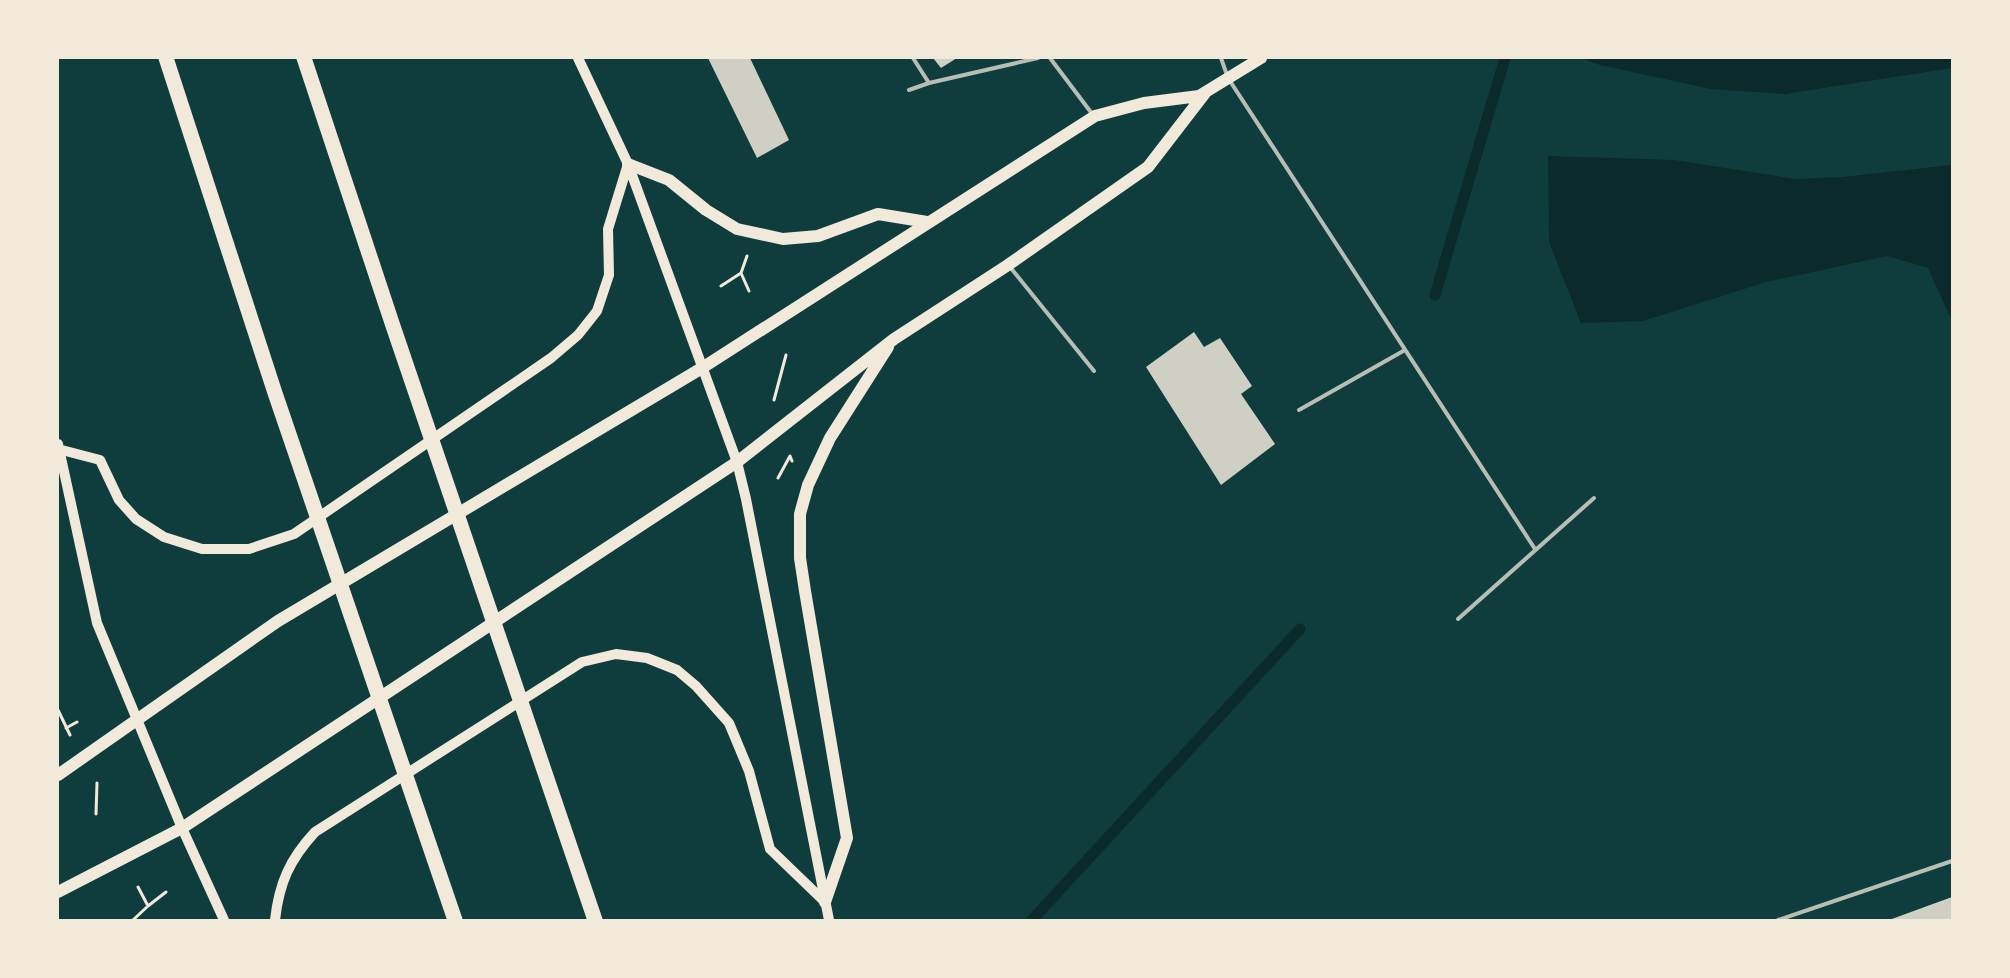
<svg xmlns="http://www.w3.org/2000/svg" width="2010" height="978" font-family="'PT Sans Narrow',sans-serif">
  <rect width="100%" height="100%" fill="#0f3d3e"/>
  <path fill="#0a2a2b" d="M1581,58h371v10l-167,26 -74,-5 -111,-24z
    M1548,156l126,4 122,19 46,-2 110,-12v156l-24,-53 -41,-12 -121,26 -123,39 -62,2 -32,-81z"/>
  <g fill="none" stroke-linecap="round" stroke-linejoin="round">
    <path stroke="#0a2a2b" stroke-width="11" d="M1435,295l70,-237
      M1032,920l268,-291"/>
  </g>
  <path fill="#cfcfc3" d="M708,58h42l39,82 -32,18z
    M933,58h24l-16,10z
    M1194,332l10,15 16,-9 32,48 -11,8 34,50 -54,41 -75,-118z
    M1952,897v23h-63z"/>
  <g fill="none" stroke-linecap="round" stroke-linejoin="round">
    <path stroke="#f1e9da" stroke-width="3" d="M741,273l8,18
      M721,286l20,-13 6,-17
      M774,400l12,-45
      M778,478l12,-22 2,5
      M58,710l12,25
      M66,728l11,-6
      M96,814l1,-31
      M138,887l10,19
      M133,920l15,-14 18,-14"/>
    <path stroke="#b8beb3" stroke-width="4" d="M913,58l16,25
      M1050,58l43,57
      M1221,58l7,20 307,471
      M909,90l20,-7 109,-25
      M1010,267l84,104
      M1299,410l106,-60
      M1458,619l136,-121
      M1778,920l174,-59"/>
    <path stroke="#f1e9da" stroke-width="10" d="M578,58l50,106 109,298 9,37 83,421
      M58,444l39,179 85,205 42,92
      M58,449l42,11 19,40 17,19 28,18 38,12h47l45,-15 257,-176 27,-23 19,-24 12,-36 -1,-46 20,-65
      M275,920c4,-37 15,-61 40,-88l267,-170 34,-8 31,4 30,12 19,16 33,37 20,48 21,78 55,53"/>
    <path stroke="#f1e9da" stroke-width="12" d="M628,164l41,16 37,30 31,19 46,10 35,-3 60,-22 49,8
      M58,775l220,-154 424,-253 393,-252 49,-13 55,-7 62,-38
      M58,892l124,-64 555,-366 157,-123 114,-74 140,-98 57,-74
      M825,902l22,-64 -42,-247 -5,-33v-44l8,-29 22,-47 58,-91"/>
    <path stroke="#f1e9da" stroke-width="15" d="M166,58l109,335 180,527
      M304,58l88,265 203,597"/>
  </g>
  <rect width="2010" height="978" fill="none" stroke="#f1e9da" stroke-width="118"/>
</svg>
